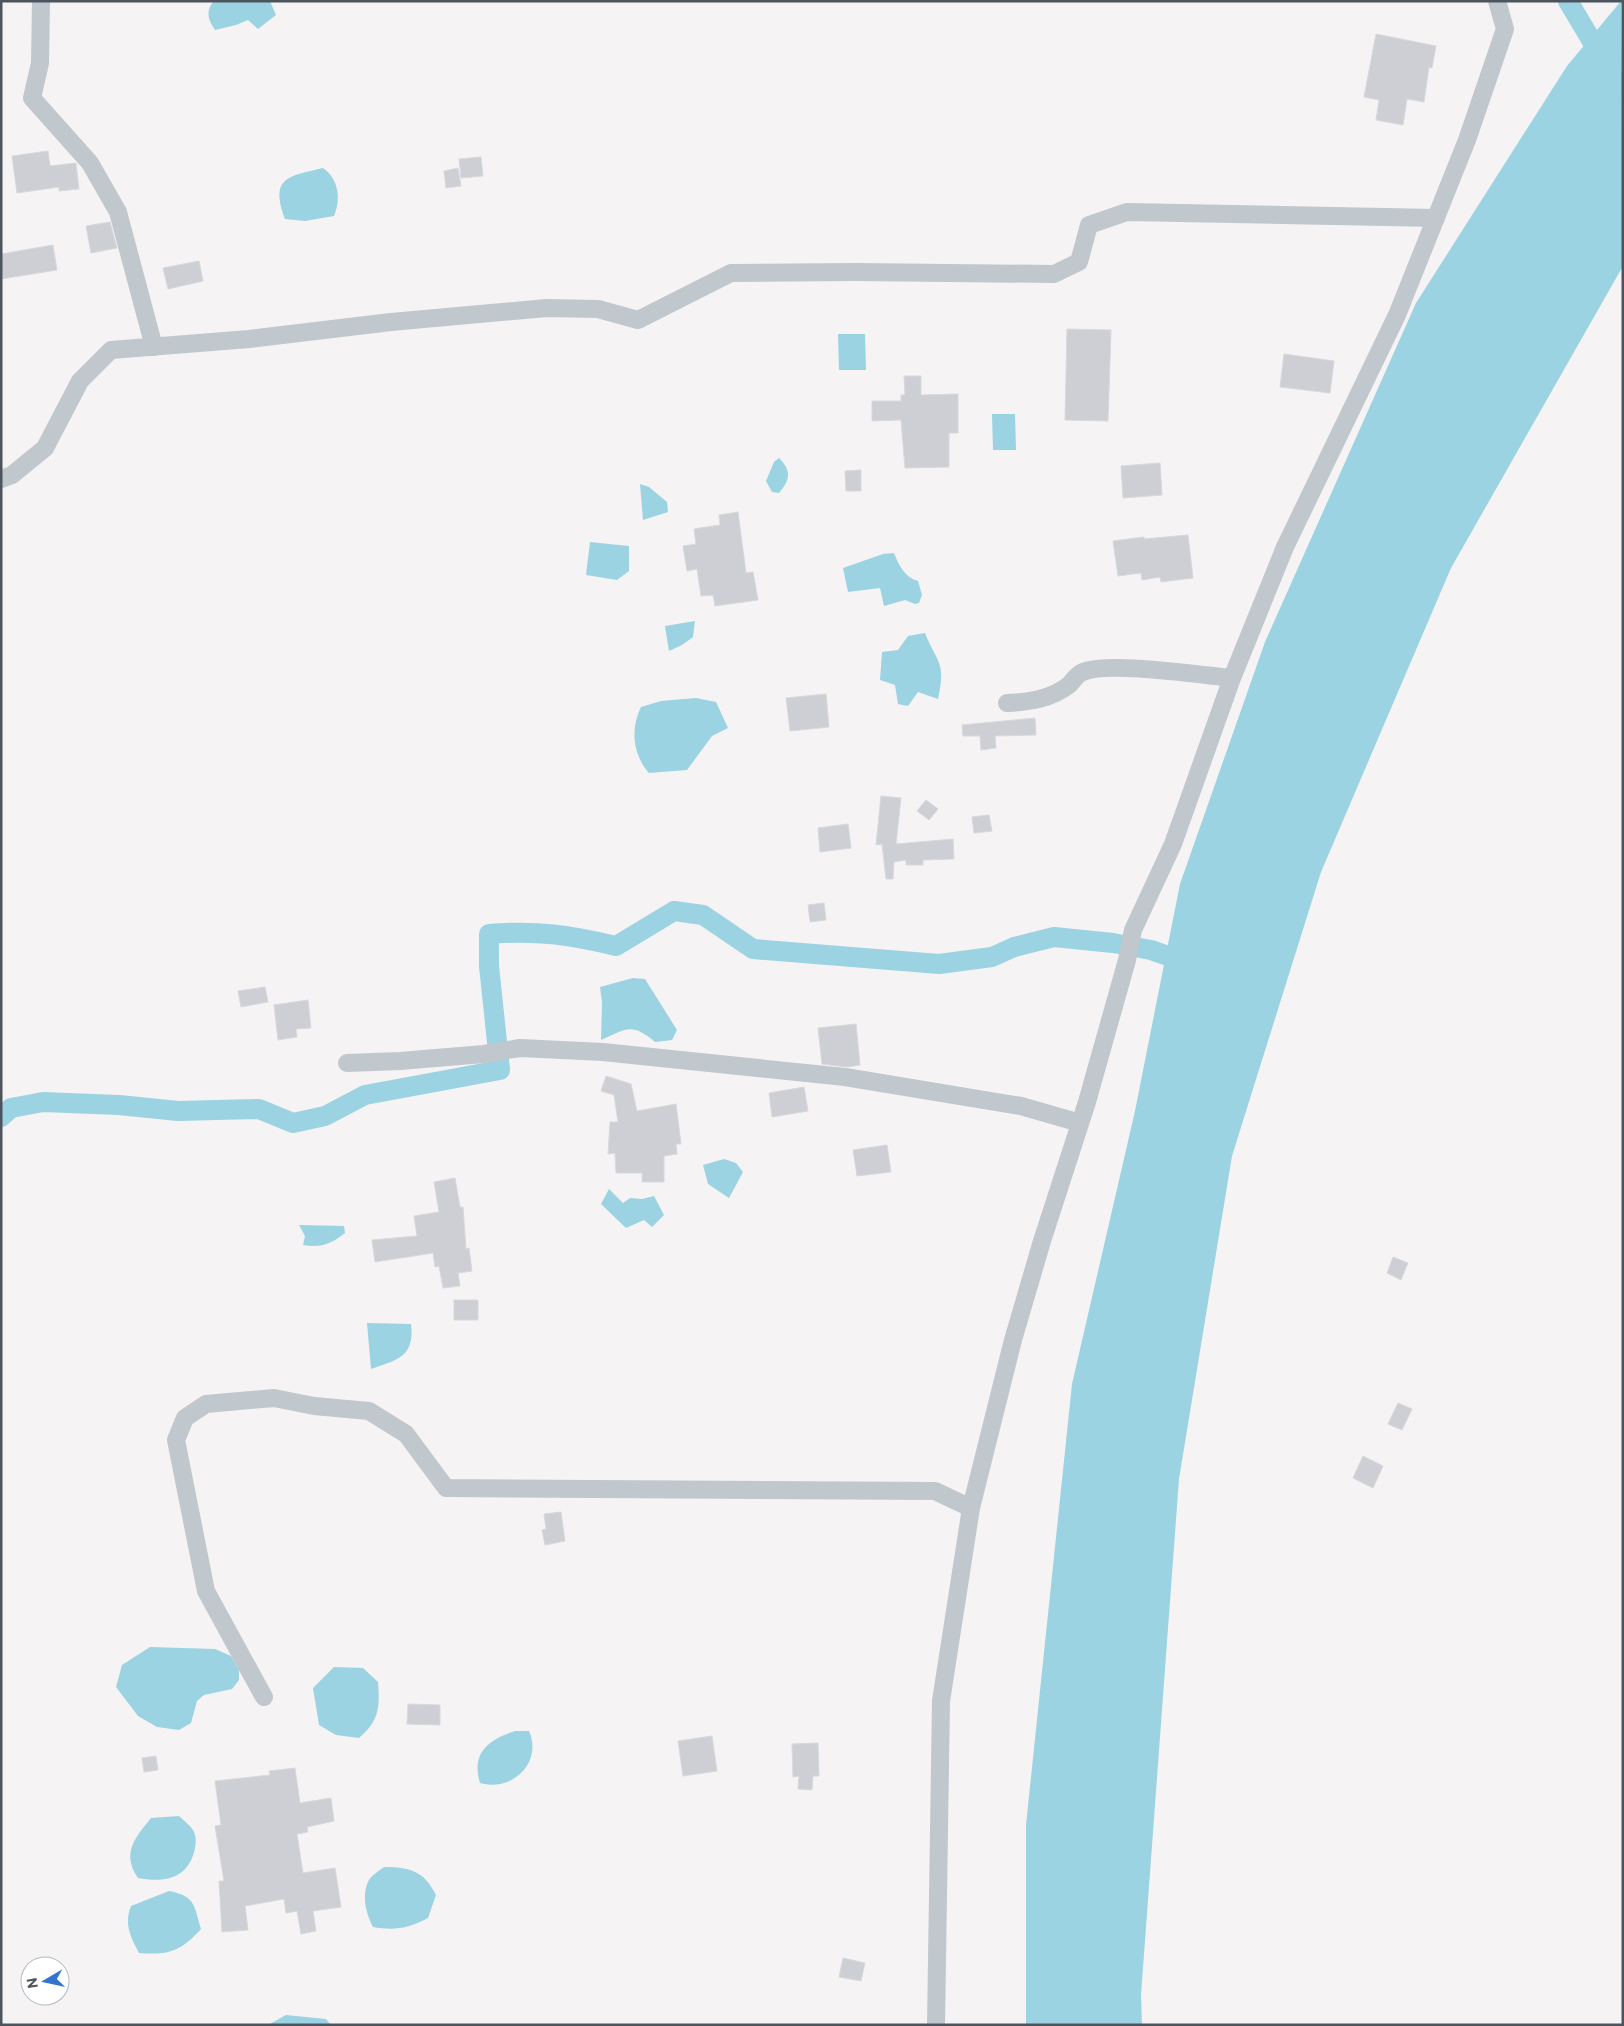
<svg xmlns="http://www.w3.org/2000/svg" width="1624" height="2026" font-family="Commissioner,sans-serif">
  <rect width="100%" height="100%" fill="#f5f3f3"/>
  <path fill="#9bd3e3" d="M214,1h56l6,14 -18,14 -10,-9 -12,5 -21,5c-7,-10 -10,-19 -1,-29z
    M1621,1l2,265 -172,302 -130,304 -89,284 -53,323 -38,516 1,30h-116v-200l46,-441 63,-273 45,-227 85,-242 151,-339 151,-237z
    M323,168c16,11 18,31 11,48l-29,5 -20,-2c-16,-42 4,-43 38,-51z
    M838,334h27l1,36h-27z
    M992,414h23l1,36h-23z
    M779,458c13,13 11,22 0,35l-7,-1 -6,-11 8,-19z
    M640,484l9,3 18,15 1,10 -25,8z
    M590,542l39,4v25l-12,9 -31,-5z
    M894,553c5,12 10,24 24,28l4,14 -3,8 -4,1 -10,-4 -21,6 -4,-18 -32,4 -5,-24 40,-14z
    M695,621l-2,16 -11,8 -13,6 -4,-25z
    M925,633c13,32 21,28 13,66l-20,-7 -10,14 -10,-2 -3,-19 -15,-5 2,-28 16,-2 10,-14z
    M696,698l20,4 12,26 -16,8 -25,34 -38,3c-16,-18 -19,-44 -8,-66l20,-6z
    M633,978l12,1 32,51 -5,10 -17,2c-24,-20 -28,-13 -54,-2l1,-38 -2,-15z
    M724,1159l12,4 7,9 -14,26 -21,-14 -5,-19z
    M609,1189l14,14 7,-5 12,1 12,-3 10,19 -12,12 -8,-7 -18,8 -25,-24z
    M299,1225l45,1 1,7c-14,11 -24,15 -42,12l2,-9z
    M367,1323l44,1c4,33 -14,36 -40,45z
    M150,1647l65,2 16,7 8,14v10l-7,9 -28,6 -7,6 -6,22 -12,7 -22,-3 -19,-11 -22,-29 6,-22z
    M334,1667l29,1 15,14c2,26 1,39 -19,56l-23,-3 -17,-10 -6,-37z
    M515,1731h14c14,32 -17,61 -49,52 -9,-30 8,-43 35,-52z
    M179,1816c4,4 11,9 14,14 4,7 3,15 1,22 -7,27 -31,31 -56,26 -17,-25 -3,-40 13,-60z
    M384,1867c26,0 40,4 52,28l-8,23c-19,10 -33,13 -55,9 -7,-13 -12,-33 -4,-47 3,-5 10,-9 15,-13z
    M169,1891c27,5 25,15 32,38 -21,23 -32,26 -62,24 -9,-17 -15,-29 -8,-47z
    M286,2015l40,4 5,6h-63z"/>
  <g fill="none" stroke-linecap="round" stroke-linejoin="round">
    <path stroke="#9bd3e3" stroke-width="20" d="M1568,1l55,92
      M1,1117l10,-9 32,-6 76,3 59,6 81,-2 34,14 32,-7 40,-21 135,-25 -11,-104v-32c48,-4 81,1 127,12l58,-35 29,4 50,34 186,15 53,-7 22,-10 40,-10 59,6 38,7 40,14"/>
  </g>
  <path fill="#cdcfd4" stroke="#d8d9dd" d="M1376,34l60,12 -4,22 -3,-1 -5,35 -17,-3 -4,26 -27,-5 3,-20 -15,-3z
    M48,151l2,15 26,-3 3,26 -20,2v-4l-42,6 -5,-37z
    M481,157l2,19 -22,2 -2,-19z
    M458,168l3,18 -15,2 -2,-17z
    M110,222l7,26 -26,5 -5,-27z
    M53,245l4,25 -56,9v-25z
    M199,261l4,20 -35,8 -5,-21z
    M1067,329l44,1 -3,91 -43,-1z
    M1284,354l50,7 -4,32 -50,-6z
    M904,376h17v19l37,-1v39h-9v34l-44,1 -4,-48 -29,1v-20h29v-6h4z
    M1160,463l2,32 -39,3 -2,-32z
    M861,470v21h-15l-1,-20z
    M738,512l8,61 7,-1 5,28 -43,6 -2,-11 -12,1 -4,-27 -10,2 -4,-25 13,-2 -2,-15 26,-4 -1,-10z
    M1188,535l5,43 -32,4 -1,-5 -18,3 -1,-7 -23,3 -5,-35 31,-4v2z
    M826,694l3,33 -39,4 -4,-33z
    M1035,718l1,17 -41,1 1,12 -15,2 -1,-14h-17l-1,-11z
    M881,796l20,2 -5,46 57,-5 1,20 -31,1v5h-17v-5l-12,2 -1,17h-7l-4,-35 -6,1z
    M926,800l12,9 -9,11 -12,-9z
    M989,815l3,16 -18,2 -2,-16z
    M848,824l3,24 -31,4 -2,-24z
    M824,903l2,17 -16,2 -2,-17z
    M265,987l3,15 -27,5 -3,-16z
    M308,1000l3,28 -15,1 1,8 -19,3 -4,-35z
    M856,1024l4,41 -13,2 -25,-3 -4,-36z
    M606,1076l25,8 6,27 39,-7 5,40h-5l1,10 -13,2v26h-22v-9h-26l-1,-20 -7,1 2,-32h8l-4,-27 -13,-4z
    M804,1087l4,24 -36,6 -3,-24z
    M887,1145l4,27 -34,4 -4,-26z
    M455,1178l5,29h3l3,42 3,-1 3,23 -14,2 2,13 -17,2 -4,-22 -4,1 -2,-14 -58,9 -3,-22 45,-4 -3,-20 25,-4 -5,-30z
    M1393,1257l15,6 -7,17 -14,-7z
    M454,1300h24v20h-24z
    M1398,1403l14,6 -10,21 -14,-6z
    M1363,1456l20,10 -10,22 -20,-10z
    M561,1512l4,29 -20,4 -3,-15 4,-1 -2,-15z
    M408,1704l32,1v20l-33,-1z
    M712,1736l5,35 -34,5 -5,-35z
    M818,1743l1,33h-6l-1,14 -14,-1 1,-13 -6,1 -1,-33z
    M156,1756l2,14 -14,2 -2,-14z
    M295,1768l5,35 31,-5 3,23 -27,6 1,5 -11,2 6,39 32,-5 6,39 -28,4 3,20 -15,3 -4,-23 -11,2 -2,-14 -39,7 3,24 -26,2 -3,-51h5l-9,-55 6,-1 -6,-44 55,-6 -1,-4z
    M843,1958l22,5 -4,18 -22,-4z"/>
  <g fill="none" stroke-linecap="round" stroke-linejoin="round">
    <path stroke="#c0c7cd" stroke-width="18" d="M41,1l-1,62 -8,35 58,65 28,49 36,135
      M1,479l11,-4 33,-27 35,-67 31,-31 138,-11 142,-17 156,-14 51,1 40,11 93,-47 123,-1 200,2 25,-12 10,-37 38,-13 309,6
      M1007,703c22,-1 44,-4 62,-18 4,-4 8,-11 14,-13 24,-11 118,3 149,6
      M347,1063l53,-2 84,-7 36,-6 83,4 242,25 176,29 59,17
      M264,1697l-58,-106 -30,-151 9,-22 21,-14 68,-6 40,8 55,5 37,23 40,54 489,3 36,17
      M936,2025l5,-324 30,-193 42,-168 29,-99 45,-139 40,-142 6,-30 40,-86 59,-166 53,-131 112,-232 70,-175 38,-111 -8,-28"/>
  </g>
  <rect width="1624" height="2026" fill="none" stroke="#4c555e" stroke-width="5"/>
  <g transform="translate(45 1981) rotate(261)"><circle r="24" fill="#ffffff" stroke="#b7bbbf"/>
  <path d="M0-4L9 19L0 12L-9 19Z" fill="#3274d0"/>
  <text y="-8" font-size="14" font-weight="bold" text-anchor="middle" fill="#4c555e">N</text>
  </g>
</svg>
